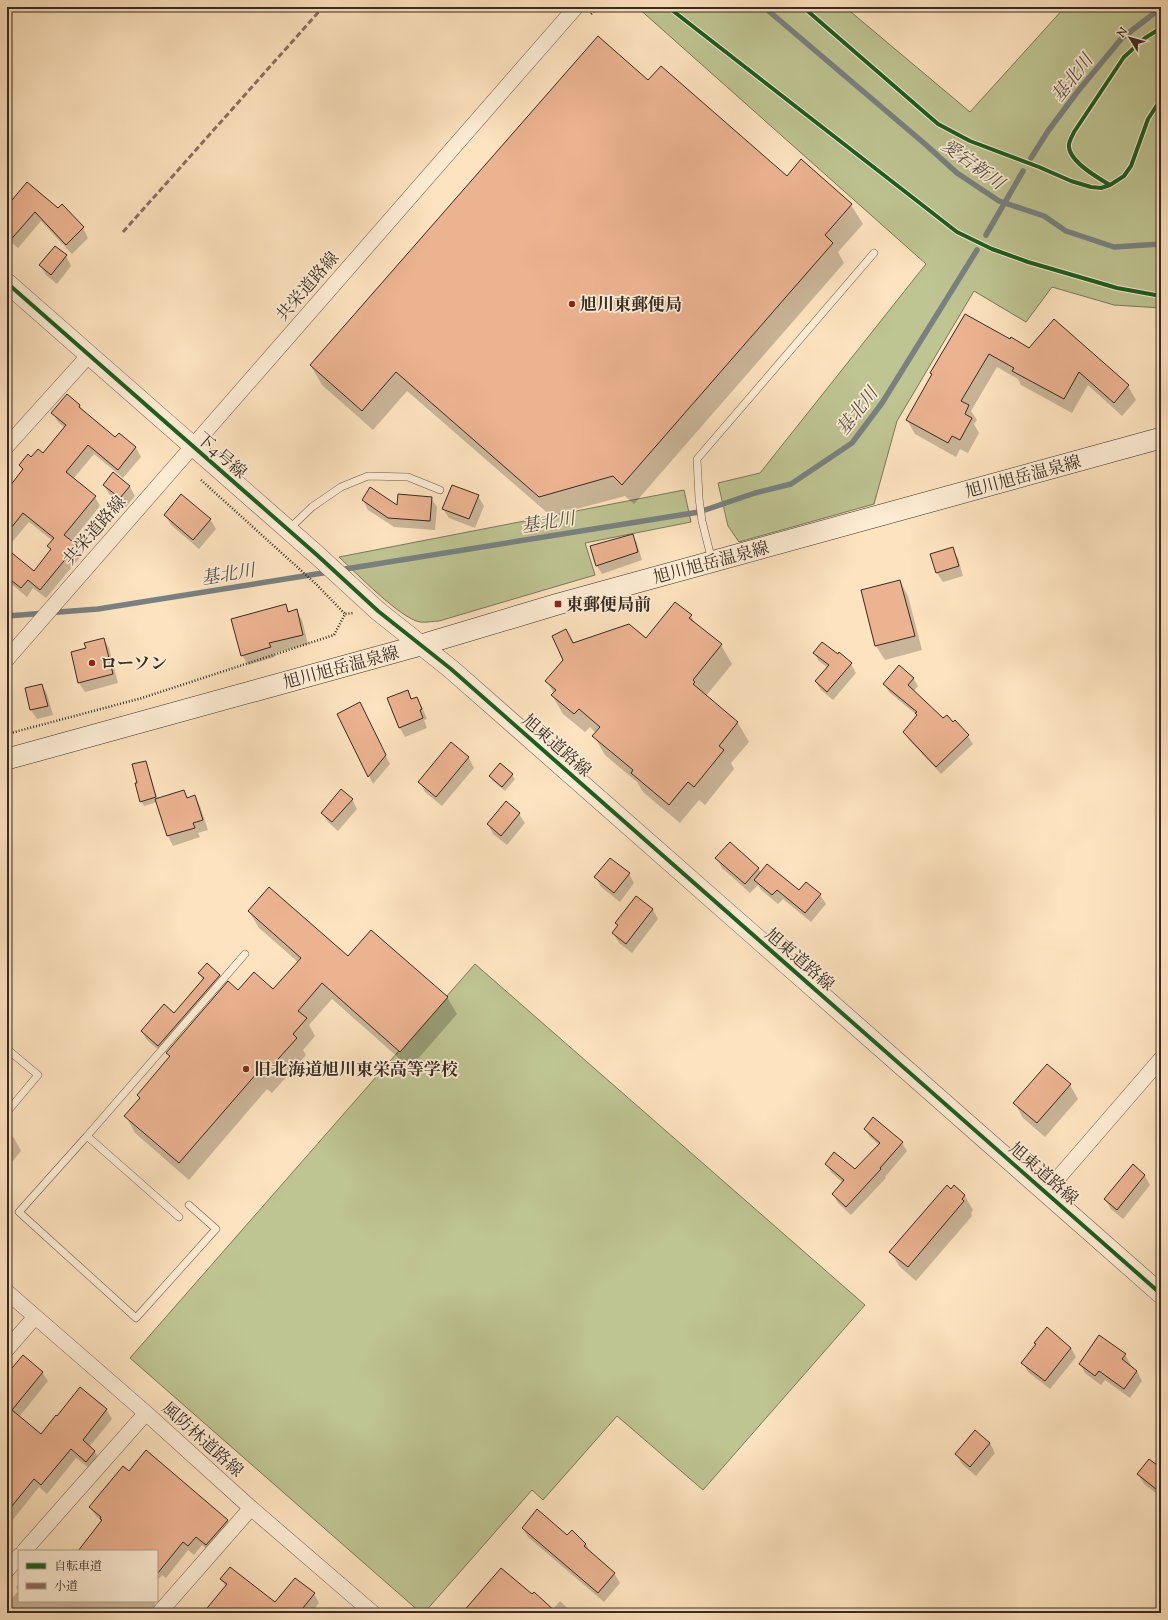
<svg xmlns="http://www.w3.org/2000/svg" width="1168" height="1620" font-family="'Sorts Mill Goudy','Noto Serif JP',serif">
  <rect width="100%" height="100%" fill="#fde3bf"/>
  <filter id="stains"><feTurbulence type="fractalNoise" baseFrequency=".005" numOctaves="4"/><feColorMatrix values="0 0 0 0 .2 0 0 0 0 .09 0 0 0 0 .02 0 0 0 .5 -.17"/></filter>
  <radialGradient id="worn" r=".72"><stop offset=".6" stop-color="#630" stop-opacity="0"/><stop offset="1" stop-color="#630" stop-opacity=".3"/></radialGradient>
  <path fill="#bec492" stroke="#7a785b" d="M637,7h208l125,105 95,-105h96v301l-47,-3 -62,-18 -26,35 -52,-31 -77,130 -23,83 -135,38 -11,-16 -10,-43 42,-10 166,-209z
    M684,490l7,32 -106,21 10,32 -156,46c-6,0 -13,2 -19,1 -19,-3 -65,-50 -81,-65z
    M475,964l390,341 -162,185 -86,-74 -74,84 -11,-10 -108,123h-3l-291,-255z"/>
  <path fill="#0003" d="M648,82l139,95 14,-16 50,44 12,19 -25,28 6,11 -210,241 -9,-8 -74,20 -144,-125 -34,39 -51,-45 -11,-19z
    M7,207l51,2 25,19 5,10 -16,16 -31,-33 -23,27 -11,-9z
    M66,256l5,10 -14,18 -11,-9 -6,-10z
    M1054,321l74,65 8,14 -14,16 -34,-31 -16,28 -51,-28 -3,-6 -21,-12 -26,44 6,9 -3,4 5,9 -11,20 -8,-4 -4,8 -41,-23 -8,-14 25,-45 -1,-2 79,-32 19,8z
    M7,337l4,7 -3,3 3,7 -4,4z
    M67,396l13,10 3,6 32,27 21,9 5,9 -18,21 -29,-24 -21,25 22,18 5,9 -29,36 5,4 6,9 -36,43 -13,-10 -6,9 -17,-14 -3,3v-35l27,21 17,-21 -2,-5 4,-5 -24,-19 -22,26v-57l16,-20 -3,-5 11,-7 12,-5 22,-26 -7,-6 -5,-9z
    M113,473l17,14 5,9 -9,11 -17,-13 -5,-9z
    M478,496l6,10 -9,22 -26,-10 -6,-9z
    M431,498l6,9 -2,23 -41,-3 -26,-17 -5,-10 35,7z
    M165,515l45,4 6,10 -17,20 -28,-24z
    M632,535l5,8 5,17 -40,14 -5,-8 -6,-19z
    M952,548l6,10 5,18 -20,6 -6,-9z
    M900,581l8,15 14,54 -37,10 -9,-14z
    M285,605l4,7 7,-2 6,10 6,24 -34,9 1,4 -27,8 -6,-10z
    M691,616l5,9 25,20 11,19 -26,32 32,27 11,19 -18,21 3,6 -29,36 -6,-5 -19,23 -37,-31 -6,-10 -32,-27 -11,-19 2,-3 -6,-6 -5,5 -22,-18 -11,-19 2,-1 -7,-13 17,-21 2,-30 8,13 73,-4z
    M104,639l5,9 9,35 -33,9 -6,-9z
    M814,653l24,2 1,-1 12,10 5,9 -23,27 -12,-10 -5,-8 12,-14 -9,-7z
    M913,678l5,8 -5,6 30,27 10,4 2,-1 13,14 5,8 -32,30 -32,-34 -5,-8 14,-16 -29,-24 -5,-8z
    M42,685l5,9 6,21 -16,4 -6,-9 -5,-22z
    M407,691l5,9 5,-2 5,9 5,12 -3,1 3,8 -22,9 -5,-9 -12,-29z
    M364,711l26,53 -17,20 -4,-8z
    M451,744l18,14 5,10 -32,38 -17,-14 -5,-10z
    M146,762l12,38 26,-9 4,8 7,-2 5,9 8,24 -10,3 2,4 -27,9 -5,-10 -11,-34 -13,4 -3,-5 -3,-17z
    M512,775l3,4 -10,12 -12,-10 -3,-5z
    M352,799l5,10 -19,22 -10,-9 -6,-9z
    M519,814l6,9 -18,22 -14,-11 -5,-10z
    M717,859l41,9 3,5 39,18 20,4 6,9 -15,18 -28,-23 -5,5 -17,-14 -3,-5 -8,8 -28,-25z
    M629,874l5,9 -14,19 -19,-15 -5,-10z
    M636,897l17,13 5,9 -26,34 -13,-10 -6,-10 5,-6 -2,-4z
    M249,911l99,46 99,40 10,17 -47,54 -78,-69 -23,26 6,11 -12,14 3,5 -34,38 -5,-4 -78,91 -54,-47 -9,-17 15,-17 29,-41 -3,-5 71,-62h35l25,-29 -39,-34z
    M199,973l21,2 4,8 -61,71 -17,-15 -4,-8 32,-17 29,-34z
    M1070,1085l8,14 -33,38 -22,-19 -8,-15z
    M865,1129l37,14 5,8 -22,26 1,1 -35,37 -13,-12 -5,-9 10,-11 -12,-11 -5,-8 29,7 24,-26 -9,-8z
    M7,1132l7,6 7,13 -14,17v-20l6,-7h-2l-4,4z
    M1133,1166l12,10 5,9 -27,34 -12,-10 -6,-10z
    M954,1187l11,9 8,14 -2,3 1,3 -56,65 -17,-15 -8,-14z
    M1099,1336l26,19 6,10 -1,1 7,5 5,10 -12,17 -25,-18 -4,5 -16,-12 -5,-9z
    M1035,1343l36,5 5,9 -26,32 -22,-17 -5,-9 13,-18z
    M42,1372l6,9 -29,36 22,18 65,-26 6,10 -23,28 5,4 6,9 -8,10 -16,-12 -29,36 -8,-7 -31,39 -1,-150z
    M990,1443l5,10 -19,23 -14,-12 -6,-10z
    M147,1451l81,70 5,9 -21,24 -10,-9 -8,10 -6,-5 -22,28 -4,-3 -5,6v-30h-79l25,-29 -7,-6 -6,-9 39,-35z
    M1161,1469v28l-17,-13 -6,-10z
    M523,1528l44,9 19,7 5,10 23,19 6,10 -16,19 -76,-65z
    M221,1579l54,25 39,-10 5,9 -8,10h-106l21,-26z
    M19,1584v17h134l7,10 -1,2h-152v-8l11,-14 -2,-4z
    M560,1601l13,12h-104l83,-3z"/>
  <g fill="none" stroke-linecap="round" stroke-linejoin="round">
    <path stroke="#798180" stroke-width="5.5" d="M764,7l161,137 32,29 42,28 45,15 22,15 48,16 47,-3
      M1031,158l17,-27 30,-40 44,-53 39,-30
      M986,235l37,-64
      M339,570l360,-58 56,-19 36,-9 61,-41 30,-40 95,-153
      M7,616l91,-7 231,-37"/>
  </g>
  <path fill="#ecb391" stroke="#362b24" d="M598,36l50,44 13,-14 126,110 14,-17 51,45 -27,31 8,8 -211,242 -9,-9 -74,21 -143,-125 -34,39 -52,-46z
    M27,182l31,26 4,-4 22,23 -18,18 -31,-33 -28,32v-38z
    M55,246l12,9 -16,20 -12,-10z
    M965,314l45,25 1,-2 18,11 25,-29 75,66 -15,18 -35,-31 -15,27 -52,-28 2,-3 -25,-14 -28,47 8,4 -4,9 7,4 -12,22 -8,-4 -4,7 -42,-23 26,-46 -2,-1z
    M67,394l13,11 -1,2 36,30 4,-4 17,14 -18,23 -30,-25 -22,27 30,24 -32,39 13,10 -37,45 -12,-10 -7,8 -14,-11v-28l27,22 17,-22 -4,-3 7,-8 -31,-25 -16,20v-43l16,-21 -4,-4 9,-11 3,3 7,-8 5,4 23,-28 -15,-12z
    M113,472l17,14 -10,12 -17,-13z
    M452,485l27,10 -10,24 -27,-10z
    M370,487l27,18 1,-11 34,3 -2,24 -42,-3 -26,-18z
    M181,494l30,25 -18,21 -29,-25z
    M633,534l5,18 -42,14 -6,-20z
    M953,547l6,19 -23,7 -6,-19z
    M900,580l15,56 -40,10 -14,-56z
    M675,602l17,13 -3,3 33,26 -29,36 2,2 -2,2 45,38 -19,24 5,4 -30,37 -6,-5 -19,23 -38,-32 2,-3 -41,-34 8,-9 -21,-18 -5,5 -23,-19 5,-5 -11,-9 18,-21 -11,-24 14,-7 7,14 56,-19 17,14z
    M286,604l2,8 9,-3 6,26 -34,8 2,4 -30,9 -10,-37z
    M104,638l9,36 -35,9 -7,-31 15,-4 -2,-5z
    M822,642l16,12 1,-2 13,11 -25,29 -12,-11 14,-16 -16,-12z
    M899,665l15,13 -6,7 35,33 4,-3 6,7 2,-2 14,15 -33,32 -33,-35 14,-17 -2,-2 2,-1 -34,-28z
    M42,684l6,22 -18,4 -5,-22z
    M408,690l3,9 6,-2 5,12 -2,1 3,8 -24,10 -12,-30z
    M360,702l26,53 -18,22 -31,-63z
    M451,742l18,15 -33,40 -18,-15z
    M146,761l10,36 -16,5 -5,-19h2l-5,-19z
    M500,763l13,11 -11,13 -13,-11z
    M341,789l12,10 -21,23 -11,-9z
    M184,790l3,8 8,-3 8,25 -10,3 2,5 -28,8 -12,-37z
    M506,801l14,12 -19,23 -14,-12z
    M730,842l29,26 -14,16 -30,-26z
    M610,858l20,15 -16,20 -20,-16z
    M767,864l32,26 7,-8 15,12 -16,19 -28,-23 -5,5 -18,-15z
    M269,887l79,69 23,-26 77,67 -48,55 -78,-69 -24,28 9,7 -14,16 4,4 -35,39 -5,-4 -78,90 -55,-47 16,-18 -3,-3 33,-39 -4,-3 62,-72 10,9 16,-18 19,17 28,-31 -53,-47z
    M636,896l17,13 -27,35 -14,-11 6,-8 -3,-2z
    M207,963l13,12 -62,71 -17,-15 23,-27 10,9 30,-35 -6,-5z
    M1047,1064l24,20 -34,39 -24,-20z
    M873,1117l30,25 -23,26 1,1 -35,38 -14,-13 12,-14 -19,-16 9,-12 21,17 25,-26 -16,-14z
    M1133,1164l12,11 -28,35 -13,-11z
    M947,1185l4,4 3,-4 11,10 -3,4 2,2 -56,66 -19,-15z
    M1047,1327l24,21 -26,33 -24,-18 15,-19 -2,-1z
    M1099,1335l27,19 -4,5 15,12 -13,18 -25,-18 -4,5 -16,-12z
    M23,1355l20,17 -31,38 29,24 15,-19 1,1 23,-29 27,22 -24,31 12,11 -9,11 -15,-13 -30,36 -7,-6 -27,33v-138z
    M975,1430l15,13 -20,24 -15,-13z
    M146,1450l82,70 -22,25 -10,-8 -8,9 -5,-4 -26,32v-23h-79l24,-31 -2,-1 1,-2 -12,-10 34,-41 6,5z
    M1149,1459l12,9v25l-24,-19z
    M537,1509l30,26 5,-5 14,14 -2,2 31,27 -17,20 -76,-65z
    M230,1567l45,35 20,-24 20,15 -16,20h-96l24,-29 -7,-5z
    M501,1568l31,26 2,-2 23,21h-95z"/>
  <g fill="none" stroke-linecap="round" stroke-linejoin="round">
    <defs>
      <path id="service" d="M288,530l24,-23 29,-20 27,-11 40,1 32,13
        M712,561l-10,-40 -3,-23 -2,-39 177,-206
        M7,1049l31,26 -31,37
        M87,1136l158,-182
        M179,1217l-92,-81 -68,76 117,106 80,-89 -27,-24"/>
      <path id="minor" d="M7,446l82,-91
        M7,659l569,-652
        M1046,1192l115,-133
        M7,1292l139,121 105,95 122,105
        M7,1349l28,-32
        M24,1551l122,-138
        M7,1570l12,-14
        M159,1613l92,-105"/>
      <path id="tertiary" d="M7,283l310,272 61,56 73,58 710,625"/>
      <path id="secondary" d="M7,759l414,-114 137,-41 603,-166"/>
    </defs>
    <use href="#service" stroke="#68594b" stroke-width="8"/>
    <use href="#minor" stroke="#68594b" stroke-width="16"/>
    <use href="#tertiary" stroke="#68594b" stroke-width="20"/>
    <use href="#secondary" stroke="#362b24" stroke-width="22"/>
    <path stroke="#362b24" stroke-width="2.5" stroke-dasharray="1 2" stroke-linecap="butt" d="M591,14l7,-7
      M201,480l115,104 29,30
      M7,734l135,-36 192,-63 11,-21 8,-1"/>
    <use href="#service" stroke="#feedd5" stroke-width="7"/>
    <use href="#minor" stroke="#feedd5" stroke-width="15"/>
    <use href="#tertiary" stroke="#feedd5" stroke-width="19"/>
    <use href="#secondary" stroke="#feedd5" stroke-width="21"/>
    <path stroke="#8d6e63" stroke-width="3" stroke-dasharray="6 3" stroke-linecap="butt" d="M123,232l200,-225"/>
    <defs>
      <path id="cycleway" d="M668,7l289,225 35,17 36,13 89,26 44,8
        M803,7l135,117 32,17 69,26 32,14 20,6 10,1 9,-3 14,-9 7,-10 17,-47 13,-20
        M1110,185c-12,-7 -40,-23 -41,-38 -1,-5 3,-10 5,-15l50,-75 21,-19 16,-10
        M7,283l310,272 61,56 73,58 710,625"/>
    </defs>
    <use href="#cycleway" stroke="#feedd5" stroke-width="6"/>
    <use href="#cycleway" stroke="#1b5e20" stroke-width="4"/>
  </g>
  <g fill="#8f2418" stroke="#feedd5" stroke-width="1.5">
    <circle cx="572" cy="304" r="4"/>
    <rect x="554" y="600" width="8" height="8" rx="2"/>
    <circle cx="92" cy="663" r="4"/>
    <circle cx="246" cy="1069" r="4"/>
  </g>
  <g text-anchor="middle" stroke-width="3.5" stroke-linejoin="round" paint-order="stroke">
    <g font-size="17" fill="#362b24" stroke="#feedd5">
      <text transform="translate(307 286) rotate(-49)" y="6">共栄道路線</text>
      <text transform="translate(222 455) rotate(41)" y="6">下4号線</text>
      <text transform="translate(1023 476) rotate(-15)" y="6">旭川旭岳温泉線</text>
      <text transform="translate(94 530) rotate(-49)" y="6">共栄道路線</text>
      <text transform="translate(711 562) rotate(-15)" y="6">旭川旭岳温泉線</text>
      <text transform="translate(341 667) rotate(-15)" y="6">旭川旭岳温泉線</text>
      <text transform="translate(557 745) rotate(41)" y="6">旭東道路線</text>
      <text transform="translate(800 959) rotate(41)" y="6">旭東道路線</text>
      <text transform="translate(1044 1173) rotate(41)" y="6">旭東道路線</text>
      <text transform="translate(203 1439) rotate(42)" y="6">風防林道路線</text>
    </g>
    <g font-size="17" font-weight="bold" fill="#362b24" stroke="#feedd5" text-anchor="start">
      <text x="580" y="310">旭川東郵便局</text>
      <text x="566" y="610">東郵便局前</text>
      <text x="100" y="669">ローソン</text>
      <text x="254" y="1075">旧北海道旭川東栄高等学校</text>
    </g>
    <g font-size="18" font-style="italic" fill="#524f4a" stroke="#feedd5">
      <text transform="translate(1072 78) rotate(-52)" y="6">基北川</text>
      <text transform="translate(973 164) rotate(36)" y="6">愛宕新川</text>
      <text transform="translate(857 411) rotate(-52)" y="6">基北川</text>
      <text transform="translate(548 522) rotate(-9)" y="6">基北川</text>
      <text transform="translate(228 574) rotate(-9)" y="6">基北川</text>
    </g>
  </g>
  <rect width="1168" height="1620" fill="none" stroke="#fde3bf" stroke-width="24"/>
  <rect x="8" y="8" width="1152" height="1604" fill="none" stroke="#362b24" stroke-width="2"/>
  <rect x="12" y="12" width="1144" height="1596" fill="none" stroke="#362b24"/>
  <rect x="18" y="1550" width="140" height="52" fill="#feedd5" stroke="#ae9f8e"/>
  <rect x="26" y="1563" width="20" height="6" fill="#1b5e20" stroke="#ae9f8e"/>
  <text x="54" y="1570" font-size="12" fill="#362b24">自転車道</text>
  <rect x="26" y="1583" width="20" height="6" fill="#8d6e63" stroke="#ae9f8e"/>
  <text x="54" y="1590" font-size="12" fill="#362b24">小道</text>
  <g transform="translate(1130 38) rotate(307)" stroke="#feedd5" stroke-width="3" paint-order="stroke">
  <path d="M0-3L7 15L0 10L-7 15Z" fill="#362b24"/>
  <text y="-6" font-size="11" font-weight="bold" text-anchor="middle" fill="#362b24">N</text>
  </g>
  <rect width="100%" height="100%" filter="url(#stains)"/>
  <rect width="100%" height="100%" fill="url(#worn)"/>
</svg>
